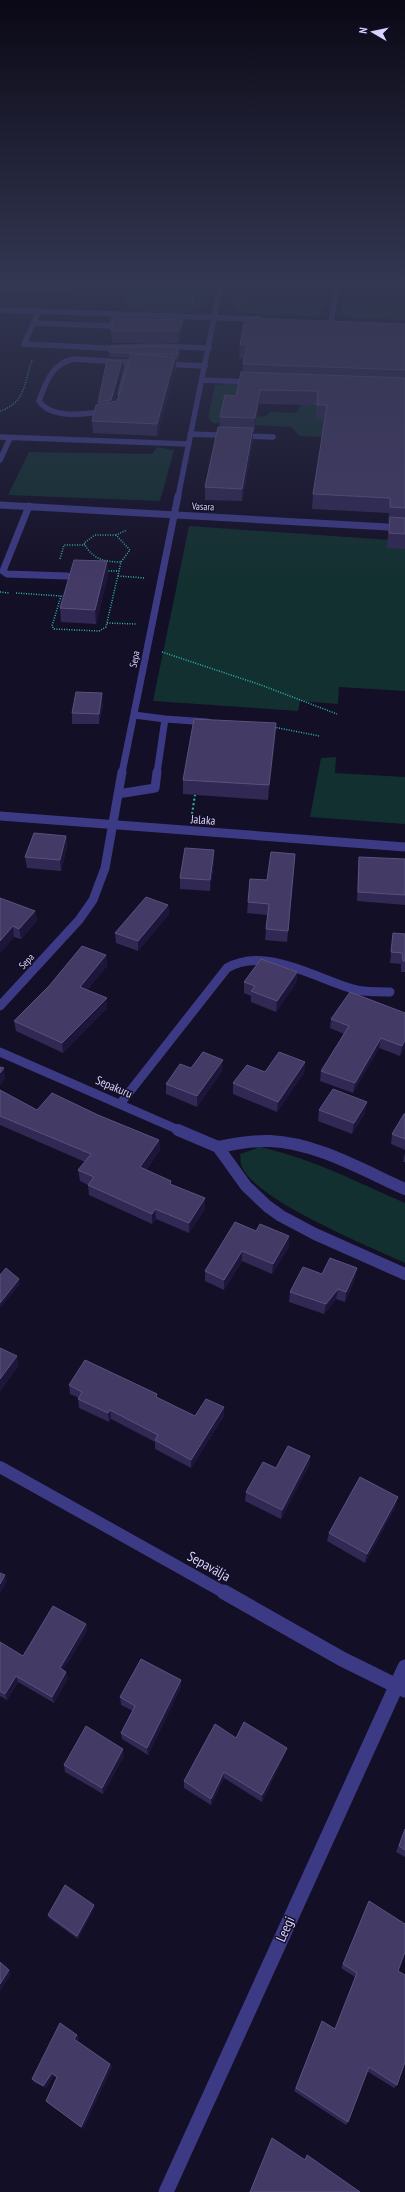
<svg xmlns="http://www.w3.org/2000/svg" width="405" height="2192" font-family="'PT Sans Narrow',sans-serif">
  <rect width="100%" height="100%" fill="#130f26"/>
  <path fill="#12302f" d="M148,283h63l-5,22c-20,14 -54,6 -77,5l-6,-16 -123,-5v-4l145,5z
    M231,285h9l-2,12 87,4 -4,13 -7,2 -68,-3c-17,-4 -17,-12 -15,-28z
    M341,302l64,2v16l-53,-2 -10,-3z
    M225,384h17l14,33 10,-1 4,-4 26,1 11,-18 6,-4 27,47 -40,-2 -9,-9 -78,-4 -5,-6 7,-32z
    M157,447l17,3 -14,51 -152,-6 21,-43 123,2z
    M189,526l216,15v150l-66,-4 -1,17 -38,-3 -2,10 -145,-10z
    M336,757l-1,16 70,4v47l-95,-7 11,-59z
    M260,1147c51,11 97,35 145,56v60c-36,-17 -148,-62 -163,-96 -2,-3 -1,-9 -2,-13z"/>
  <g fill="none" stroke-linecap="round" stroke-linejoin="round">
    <path stroke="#2fb8b0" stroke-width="1.5" stroke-dasharray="1 1.5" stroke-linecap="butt" d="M0,289l123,5 23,-4 4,-6 4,-1
      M192,302l5,-19
      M0,411c26,-8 24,-29 32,-51
      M116,535h-21l-11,8c8,16 20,19 37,19
      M60,559l4,-14h21
      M106,571h14
      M118,576l27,2
      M0,592l9,1
      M16,593l45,3 -9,30 2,3 45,2 7,-4 15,-65 9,-12 -14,-15 11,-5
      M107,623l29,1
      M162,652l99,33 76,29
      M274,727l45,9"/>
    <path stroke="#2fb8b0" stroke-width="2" stroke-dasharray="2 2.5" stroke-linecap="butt" d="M192,814l3,-19"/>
    <path stroke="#3d3a85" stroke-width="5.5" d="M296,283l41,2
      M0,310l259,9
      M39,311l-15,33 79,4 51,-2 55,2
      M331,322l6,-39
      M34,323l77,3 5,-12
      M163,364l42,2
      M202,380l51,2
      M120,394l8,-32
      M107,411c-20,3 -55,9 -68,-10 7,-19 13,-37 34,-42l68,4
      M190,434l83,3
      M0,437l188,7
      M0,460l10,-22
      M178,497l43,-214"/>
    <path stroke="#3d3a85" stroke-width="7" d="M0,505l405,23
      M29,506l-26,65 4,3 60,2
      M134,715l31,4 -8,54
      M165,719l42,3
      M122,773l56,-277"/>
    <path stroke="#3d3a85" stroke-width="9" d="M118,794l37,-6 2,-16
      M0,816l405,31
      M0,1006l79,-86 14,-20 12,-32 17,-96
      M0,1052l181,79
      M120,1104l107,-136c38,-22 88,10 126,21 11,4 25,2 37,3"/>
    <path stroke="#3d3a85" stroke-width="12" d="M178,1130l40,17 28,39 21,20 14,10 34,18 90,40
      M218,1147c17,-3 34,-7 52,-6 47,2 92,29 135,48
      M0,1467l225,126"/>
    <path stroke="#3d3a85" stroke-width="15" d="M224,1592l118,67 63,31
      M166,2192l239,-525"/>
  </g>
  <path fill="#312854" d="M183,320v12l-4,11h-67l-1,-12z
    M405,324v225l-18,-1 2,-26h-1l1,-9 -77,-4 1,-15 12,-74 -9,-1v-14l-57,-1 -5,28h-1v9l-11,60 -37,-1v-13l15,-60v-10l16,-21 7,-24v-8l1,-5h-5l1,-14z
    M179,351l-1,9h-3l1,9 -19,67 -64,-3 -1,-12 6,-16 24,-44 1,5 -10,35h3l2,-3 12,-40 -21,-1v-5z
    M107,561l1,14 -12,49 -35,-2 -1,-14z
    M103,704l-4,20h-27v-11z
    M275,738l-7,62 -85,-6v-14z
    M66,836l1,11 -6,24 -34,-3 -2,-11z
    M214,850v11l-4,30 -30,-2v-11z
    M359,857l46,2v46l-48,-4 1,-35z
    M294,865l-7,77 -22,-2 1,-11 1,-14 -20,-2 1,-11 19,-22z
    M0,898l35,13 2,10 -16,18 -7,-2 -14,16z
    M168,905l1,9 -31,37 -22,-8 -1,-10z
    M393,933l12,1v38h-4v-8l-11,-1z
    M106,955l1,11 -20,24 20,8v10l-44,45 -47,-22 -2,-10z
    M297,972l-1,11 -20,29 -25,-10v-6l-7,-3v-11z
    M331,1019l74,28 -5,9 -21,-8 -26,45 -33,-12 1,-10 23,-37 -14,-6z
    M305,1062l-1,11 -27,39 -44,-18v-11l32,-11z
    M191,1068l31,3 -25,36 -31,-13v-10z
    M0,1090l37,20 61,5 61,25 1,10 -14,20 25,15 34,13v11l-16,24 -33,-14 -4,5 -63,-29 -1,-10 -8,-4 -2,-11 7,-8 -85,-37z
    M319,1110l46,3 -13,21 -34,-13z
    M405,1114v36l-14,-6 1,-10z
    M405,1153v9h-2z
    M256,1231l33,5v11l-17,27 -30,-13 -18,29 -19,-9v-10z
    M357,1268l-2,11 -10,23 -9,-3 -12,15 -35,-12 1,-10z
    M69,1385l88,12 38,19 29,-9v9l-33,52 -36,-19v-7l-44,-23 -2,3 -30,-14 -1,-9 1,-1 -9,-4z
    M310,1456l-1,9 -28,54 -36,-18 1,-9 30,-24z
    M396,1506l-31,57 -38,-22 2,-8z
    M86,1624l1,7 -24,39 5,8 -14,25 -36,-21 -11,18 -7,-4v-54l23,14z
    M181,1680v7l-33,68 -26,-16 -1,-6 12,-22 -12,-6 -1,-8z
    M236,1738l51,10 -2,6 -23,48 -38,-24 -13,27 -27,-17v-7z
    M124,1756l-21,38 -38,-22 -1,-7z
    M405,1828v29l-9,-5z
    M369,1901l29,70 -1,114 -3,3 -27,-17 -19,51 -2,3 -52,-34 28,-70 13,8 20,-52 -14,-9z
    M94,1905v3l-16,31 -29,-21 -1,-3z
    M77,2035l2,3 -2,3 35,26 -29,62 -35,-26 -2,-2 11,-23 -3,-2 -8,12 -12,-6 -2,-3z"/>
  <path fill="#1d163a" d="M183,320v12l-4,11v-12z
    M175,357l1,12 -19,67v-12z
    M122,361l1,5 -11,40 -14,2v-5z
    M260,390l-1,14 -5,28 1,-14z
    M253,428v13l-11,60v-12z
    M107,561l1,14 -12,49 -1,-14z
    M102,693l1,11 -4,20v-10z
    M276,723l-1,15 -7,62 1,-15z
    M66,836l1,11 -6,24 -1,-11z
    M214,850v11l-4,30v-11z
    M168,905l1,9 -31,37v-10z
    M35,911l2,10 -16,18 -2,-10z
    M13,926l1,11 -14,16v-12z
    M106,955l1,11 -26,32 -1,-11z
    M297,972l-1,11 -20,29 1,-11z
    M107,998v10l-44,45 -1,-10z
    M381,1038l-2,10 -26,45 2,-10z
    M405,1040v7l-5,9 2,-10z
    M223,1060l-1,11 -25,36v-11z
    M305,1062l-1,11 -27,39 1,-10z
    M4,1068l1,11 -5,7v-13z
    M367,1102l-2,11 -13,21 2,-11z
    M159,1140l1,10 -20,28v-11z
    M205,1198v11l-16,24v-10z
    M155,1209l1,10 -4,5v-10z
    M289,1236v11l-17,27 1,-10z
    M242,1251v10l-18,29v-10z
    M357,1268l-2,11 -10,23 1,-10z
    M19,1279l1,5 -20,25v-6z
    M338,1289l-2,10 -12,15 2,-10z
    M17,1356l2,10 -19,26v-13z
    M224,1407v9l-33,52v-8z
    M110,1410l1,9 -2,3 -1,-9z
    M310,1456l-1,9 -28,54 1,-9z
    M398,1497l-2,9 -31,57 2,-9z
    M5,1575l2,7 -7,12v-10z
    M86,1624l1,7 -26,43 -1,-6z
    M66,1672l2,6 -14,25 -2,-6z
    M16,1676l2,6 -11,18 -2,-6z
    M181,1680v7l-33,68 -1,-7z
    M287,1748l-2,6 -23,48v-7z
    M123,1749l1,7 -21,38 -1,-6z
    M224,1772v6l-13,27v-6z
    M94,1905v3l-16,31 -1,-3z
    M9,1970l2,4 -11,18v-8z
    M77,2035l2,3 -3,4 -2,-3z
    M110,2064l2,3 -29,62 -2,-2z
    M52,2073l2,3 -8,12 -3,-2z"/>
  <path fill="#433a66" stroke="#5a527e" d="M114,318l69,2 -4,11h-68z
    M245,318l160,6v46l-162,-6 4,-19h-7z
    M178,346v9l-69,-3 1,-5z
    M131,354l44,3 -18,67 -65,-3 4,-16 20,-4 2,-3z
    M107,360l15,1 -11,39 -13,3z
    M241,372l164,6v130l-15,-1v-9l-77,-4 14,-89h-10l1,-14 -58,-1 -5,28 -35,-1 5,-22 11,1z
    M218,427l35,1 -11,61 -37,-2z
    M390,517l15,1v16l-16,-1z
    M74,560l33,1 -12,49 -35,-2z
    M76,692l26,1 -3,21 -27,-1z
    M194,719l82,4 -7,62 -86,-5z
    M34,833l32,3 -6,24 -35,-3z
    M185,848l29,2 -4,30 -30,-2z
    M271,852l24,2 -7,77 -22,-2 3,-25 -21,-2 2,-23 17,1z
    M359,857l46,2v36l-47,-3z
    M146,897l22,8 -30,36 -23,-8z
    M0,898l35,13 -16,18 -6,-3 -13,15z
    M393,933l12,1v27h-2l-1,-8 -11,-1z
    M82,946l24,9 -26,32 27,11 -45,45 -48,-22 35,-35z
    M261,959l36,13 -20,29 -26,-10 4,-5 -11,-4z
    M350,992l55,21v27l-3,6 -21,-8 -26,45 -34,-12 28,-45 -18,-7z
    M203,1052l20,8 -26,36 -31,-12 14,-20 11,4z
    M279,1052l26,10 -27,40 -45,-19 14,-18 18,7z
    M0,1067l4,1 -4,5z
    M333,1089l34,13 -13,21 -35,-13z
    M0,1090l37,20 15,-17 46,22 61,25 -19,27 31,14 -1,3 35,14 -16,25 -34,-14 -3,5 -64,-29 6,-8 -16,-7 13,-16 -91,-38z
    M404,1114h1v25l-13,-5z
    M235,1222l21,9 4,-7 29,12 -16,28 -31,-13 -18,29 -19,-9z
    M330,1258l27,10 -11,24 -8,-3 -12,15 -36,-12 13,-25 19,7z
    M6,1268l13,11 -19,24v-28z
    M0,1348l17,8 -17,23z
    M85,1360l72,34 -1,3 39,19 11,-17 18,8 -33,53 -36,-20 3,-5 -48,-25 -2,3 -30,-14 4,-7 -13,-7z
    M288,1446l22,10 -28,54 -36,-18 17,-30 13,6z
    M360,1477l38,20 -31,57 -38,-21z
    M0,1573l5,2 -5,9z
    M53,1606l33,18 -26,44 6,4 -14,25 -36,-21 -11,18 -5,-3v-49l23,14z
    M141,1659l40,21 -34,68 -26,-15 14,-27 -15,-9z
    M244,1722l43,26 -25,47 -38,-23 -13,27 -27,-18 31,-57 21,14z
    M86,1726l37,23 -21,39 -38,-23z
    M405,1829v21l-6,-4z
    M65,1885l29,20 -17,31 -29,-21z
    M369,1901l36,23v28l-7,19 7,4v87l-8,23 -28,-18 -21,55 -52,-34 26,-67 13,8 22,-56 -14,-9z
    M0,1962l9,8 -9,14z
    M60,2023l17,12 -3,4 36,25 -29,63 -35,-26 11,-24 -5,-4 -9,13 -11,-7z
    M272,2138l33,22 2,-5 53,37h-110z"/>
  <linearGradient id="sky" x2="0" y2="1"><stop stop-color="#0a0815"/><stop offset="0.48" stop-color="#333752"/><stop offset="1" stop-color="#333752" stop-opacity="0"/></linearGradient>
  <rect width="405" height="590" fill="url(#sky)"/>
  <g text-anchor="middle" stroke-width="3" stroke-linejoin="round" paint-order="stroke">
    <g font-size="10" fill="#d9d4ff" stroke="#130f26">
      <text transform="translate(203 506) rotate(3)" y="4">Vasara</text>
      <text transform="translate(134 659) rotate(-79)" y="4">Sepa</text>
      <text transform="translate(26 961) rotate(-47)" y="4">Sepa</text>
    </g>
    <g font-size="12" fill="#d9d4ff" stroke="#130f26">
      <text transform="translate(203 820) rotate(4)" y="4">Jalaka</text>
      <text transform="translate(114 1087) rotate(23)" y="4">Sepakuru</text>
    </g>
    <g font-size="14" fill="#d9d4ff" stroke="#130f26">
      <text transform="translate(209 1566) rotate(29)" y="5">Sepavälja</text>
      <text transform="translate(285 1929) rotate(-66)" y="5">Leegi</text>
    </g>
  </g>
  <g transform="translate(373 32) rotate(279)" stroke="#130f26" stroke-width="3" paint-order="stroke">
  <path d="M0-3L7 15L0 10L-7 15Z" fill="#d9d4ff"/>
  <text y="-6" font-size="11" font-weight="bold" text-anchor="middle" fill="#d9d4ff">N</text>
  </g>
</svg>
